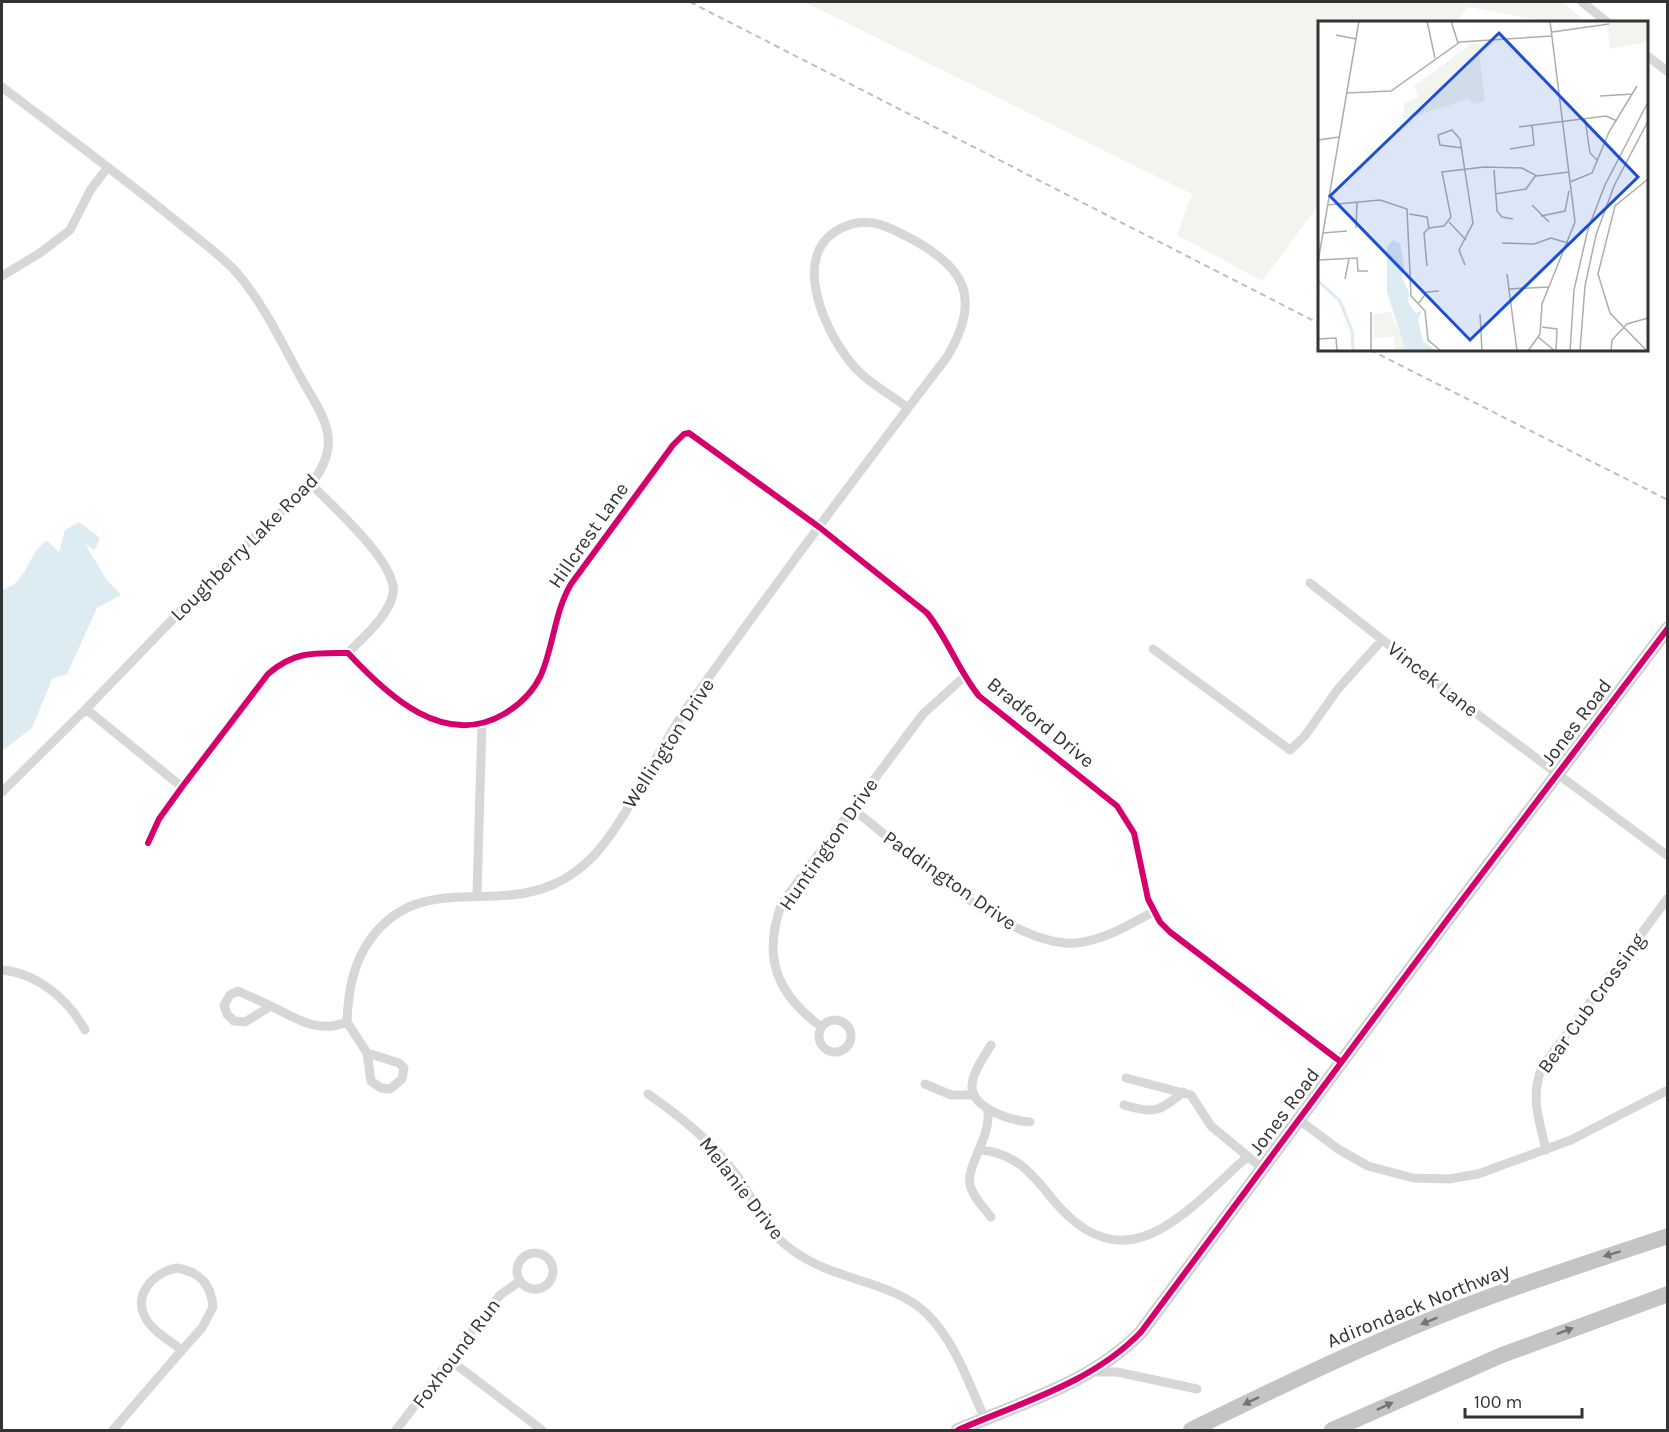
<svg xmlns="http://www.w3.org/2000/svg" width="1669" height="1432" font-family="Karla,sans-serif">
  <rect width="100%" height="100%" fill="#fff"/>
  <path fill="#f1f5ed" d="M805,2h757l24,20h-36l-82,-15 -12,15h-136l-1,182 -57,77 -85,-46 15,-41z"/>
  <path fill="#ddebf3" d="M79,522l21,16 -5,12 -10,-6 22,36 14,15 -24,13 -30,66 -15,5 -20,49 -30,23v-161c26,-6 25,-38 45,-49l12,11 6,-22z"/>
  <g fill="none" stroke-linecap="round" stroke-linejoin="round">
    <path stroke="#d7d7d7" stroke-width="9" d="M1582,2l25,20
      M1646,55l22,17
      M2,87c58,44 116,87 173,133 20,17 44,33 62,53 26,30 45,70 64,105 23,40 43,64 10,106l-83,78 -142,147 -84,83
      M2,276l38,-23 30,-23 21,-41 17,-22
      M311,484c20,21 88,80 82,110 -5,23 -30,43 -45,59
      M1310,583l171,134 187,139
      M1153,649l137,101 14,-13 34,-48 44,-49
      M86,709l96,78
      M853,809c51,40 159,140 224,134 28,-3 53,-19 76,-31
      M148,843l11,-24 23,-32 86,-113c26,-23 46,-21 80,-21 39,42 96,96 156,61 17,-10 29,-22 37,-39 13,-30 13,-62 30,-91l102,-139 11,-11 5,-1 130,94 108,86c21,26 31,57 52,83l138,110 17,27 14,66 12,23 10,10 171,130
      M477,895l5,-173
      M2,970c35,3 66,29 83,60
      M238,991l33,15 -26,16 -11,-1 -7,-7 -3,-9 6,-10z
      M271,1006c26,13 47,28 76,16
      M819 1036a16 16 0 1 1 32 0a16 16 0 1 1-32 0Z
      M347,1022c1,-30 6,-60 25,-85 49,-64 118,-25 180,-52 17,-7 35,-21 46,-34 33,-39 58,-98 88,-142 85,-119 172,-236 261,-352 35,-59 19,-90 -39,-120 -17,-9 -36,-19 -56,-13 -67,20 -30,103 -1,139 14,18 39,31 57,45
      M347,1022l20,31
      M820,1026c-44,-33 -58,-70 -38,-123l141,-189 41,-37
      M991,1045c-7,12 -20,29 -19,43 2,21 40,33 58,34
      M367,1053l32,10 5,5 -2,11 -12,10 -9,-1 -10,-7z
      M1126,1078l65,17 20,31 51,42
      M925,1084l26,11h23
      M648,1094c33,23 62,46 87,79 16,20 24,45 42,64 45,46 110,39 149,76 29,28 42,69 59,106
      M1124,1105c29,9 36,7 59,-13
      M988,1111c3,27 -22,54 -18,74 3,12 14,23 21,32
      M1298,1119l40,30 30,17 45,12 36,1 29,-5 93,-34 97,-50
      M981,1150c33,3 50,22 69,46 75,95 135,16 198,-40
      M1546,1150c-7,-31 -16,-53 -4,-83l126,-169
      M517 1271a18 18 0 1 1 36 0a18 18 0 1 1-36 0Z
      M177,1268c23,4 34,16 36,39l-11,21 -20,22c-12,-9 -28,-18 -36,-31 -14,-25 8,-47 31,-51z
      M450,1360l92,70
      M1092,1372h25l80,17
      M113,1430l69,-80
      M396,1430l104,-135 20,-14"/>
    <path stroke="#d0d0d0" stroke-width="14" d="M958,1430c64,-28 134,-47 183,-98l309,-416 218,-288"/>
    <path stroke="#c4c4c4" stroke-width="16" d="M1191,1430c90,-44 180,-88 274,-124 67,-26 135,-47 203,-70
      M1332,1430l170,-75 166,-61"/>
    <path stroke="#bebebe" stroke-width="2" stroke-dasharray="6 4.5" stroke-linecap="butt" d="M690,2l630,322
      M1370,350l298,150"/>
    <defs>
      <path id="cycleway" d="M148,843l11,-24 23,-32 86,-113c26,-23 46,-21 80,-21 39,42 96,96 156,61 17,-10 29,-22 37,-39 13,-30 13,-62 30,-91l102,-139 11,-11 5,-1 130,94 108,86c21,26 31,57 52,83l138,110 17,27 14,66 12,23 10,10 171,130
        M958,1430c64,-28 134,-47 183,-98l309,-416 218,-288"/>
    </defs>
    <use href="#cycleway" stroke="#fff" stroke-width="10"/>
    <use href="#cycleway" stroke="#d6006c" stroke-width="6"/>
  </g>
  <defs><path id="oneway-solid" d="M-6-.8H1V-3.2L6.5 0L1 3.2V.8H-6Z" transform="scale(1.5)"/></defs>
  <g fill="#747474">
    <use href="#oneway-solid" transform="translate(1612 1254) rotate(163)"/>
    <use href="#oneway-solid" transform="translate(1429 1321) rotate(158)"/>
    <use href="#oneway-solid" transform="translate(1565 1331) rotate(-21)"/>
    <use href="#oneway-solid" transform="translate(1251 1401) rotate(154)"/>
    <use href="#oneway-solid" transform="translate(1385 1406) rotate(-25)"/>
  </g>
  <g text-anchor="middle" stroke-width="6" stroke-linejoin="round" paint-order="stroke">
    <g font-size="20" fill="#333" stroke="#fff">
      <text transform="translate(588 535) rotate(-55)" y="7">Hillcrest Lane</text>
      <text transform="translate(244 547) rotate(-45)" y="7">Loughberry Lake Road</text>
      <text transform="translate(1433 679) rotate(38)" y="7">Vincek Lane</text>
      <text transform="translate(1041 722) rotate(39)" y="7">Bradford Drive</text>
      <text transform="translate(1576 722) rotate(-53)" y="7">Jones Road</text>
      <text transform="translate(668 743) rotate(-57)" y="7">Wellington Drive</text>
      <text transform="translate(828 844) rotate(-55)" y="7">Huntington Drive</text>
      <text transform="translate(950 880) rotate(35)" y="7">Paddington Drive</text>
      <text transform="translate(1591 1003) rotate(-54)" y="7">Bear Cub Crossing</text>
      <text transform="translate(1284 1111) rotate(-53)" y="7">Jones Road</text>
      <text transform="translate(742 1188) rotate(52)" y="7">Melanie Drive</text>
      <text transform="translate(1418 1305) rotate(-22)" y="7">Adirondack Northway</text>
      <text transform="translate(456 1353) rotate(-53)" y="7">Foxhound Run</text>
    </g>
  </g>
  <g transform="translate(1318 21)">
    <rect width="330" height="330" fill="#fff"/>
    <path d="M289,0h41v21l-38,7zM176,22l-15,10 6,48 -13,3 -3,-5 -66,21 1,-16 14,-7 -4,-11 57,-42zM73,291l13,30 2,9h-11l-1,-14 -20,1 -1,-24z" fill="#f1f5ed"/>
    <path d="M75,219l7,4 4,22 -2,12 7,14 -1,10 8,11 6,-2 -4,8 5,22 13,10h-30l-19,-59v-45z" fill="#ddebf3"/>
    <path fill="none" stroke="#ddebf3" stroke-width="3" d="M0,260l22,20 12,30 1,20"/>
    <path fill="none" stroke="#adadad" stroke-width="1.5" d="M109,0l8,37M133,0l7,22M234,11l57,-8M18,14l20,4M28,72l45,-2 69,-49 92,-6M282,75l33,-2M267,98l5,34 8,8M201,106l87,-11 11,5M0,119l21,-3M144,127l-22,-3 -2,-10 14,-5 8,9 13,84 -14,27 6,15M192,128l24,-4 -2,-20M176,149l3,41 5,6 11,2M252,161l22,-9 17,-41 28,-46M177,173l31,-5 10,-14M9,184l53,-5 27,9 4,87 14,15 3,29 13,11M214,184l17,17M91,193l18,3 2,11M223,195l24,-5 4,-20M131,201l17,18M38,207l1,-26M5,212l24,-2M184,222l32,1 17,-6 17,5M0,239l39,-2 1,13h10M0,241l41,-241M109,245l-3,-33 5,-5 15,-2 7,-9 -9,-45 42,-5 38,1 15,8 32,-4M189,253l10,77M27,258l4,-21M190,268l41,-2M100,283l9,-12 12,-1M53,291v39M162,293l2,37M224,306l15,2 -1,22M220,316l17,14M0,318l18,-1 1,13M210,330l12,-17 2,-30 33,-82 -25,-201M252,330l4,-61 14,-61 17,-44 43,-83M262,330l5,-65 11,-51 18,-49 34,-65M293,330l1,-11 15,-16 21,-6M329,330l-37,-38 -12,-39 17,-68 33,-27"/>
    <path fill="#1d4ed8" fill-opacity="0.15" stroke="#1d4ed8" stroke-width="3" d="M181,12l139,144 -168,163 -140,-144z"/>
    <rect width="330" height="330" fill="none" stroke="#333" stroke-width="3"/>
  </g>
  <rect width="1669" height="1432" fill="none" stroke="#333333" stroke-width="6"/>
  <path d="M1465 1408v9h117v-9" fill="none" stroke="#333333" stroke-width="3"/>
  <text x="1474" y="1408" font-size="18" fill="#333333" stroke="#ffffff" stroke-width="4.5" paint-order="stroke">100 m</text>
</svg>
